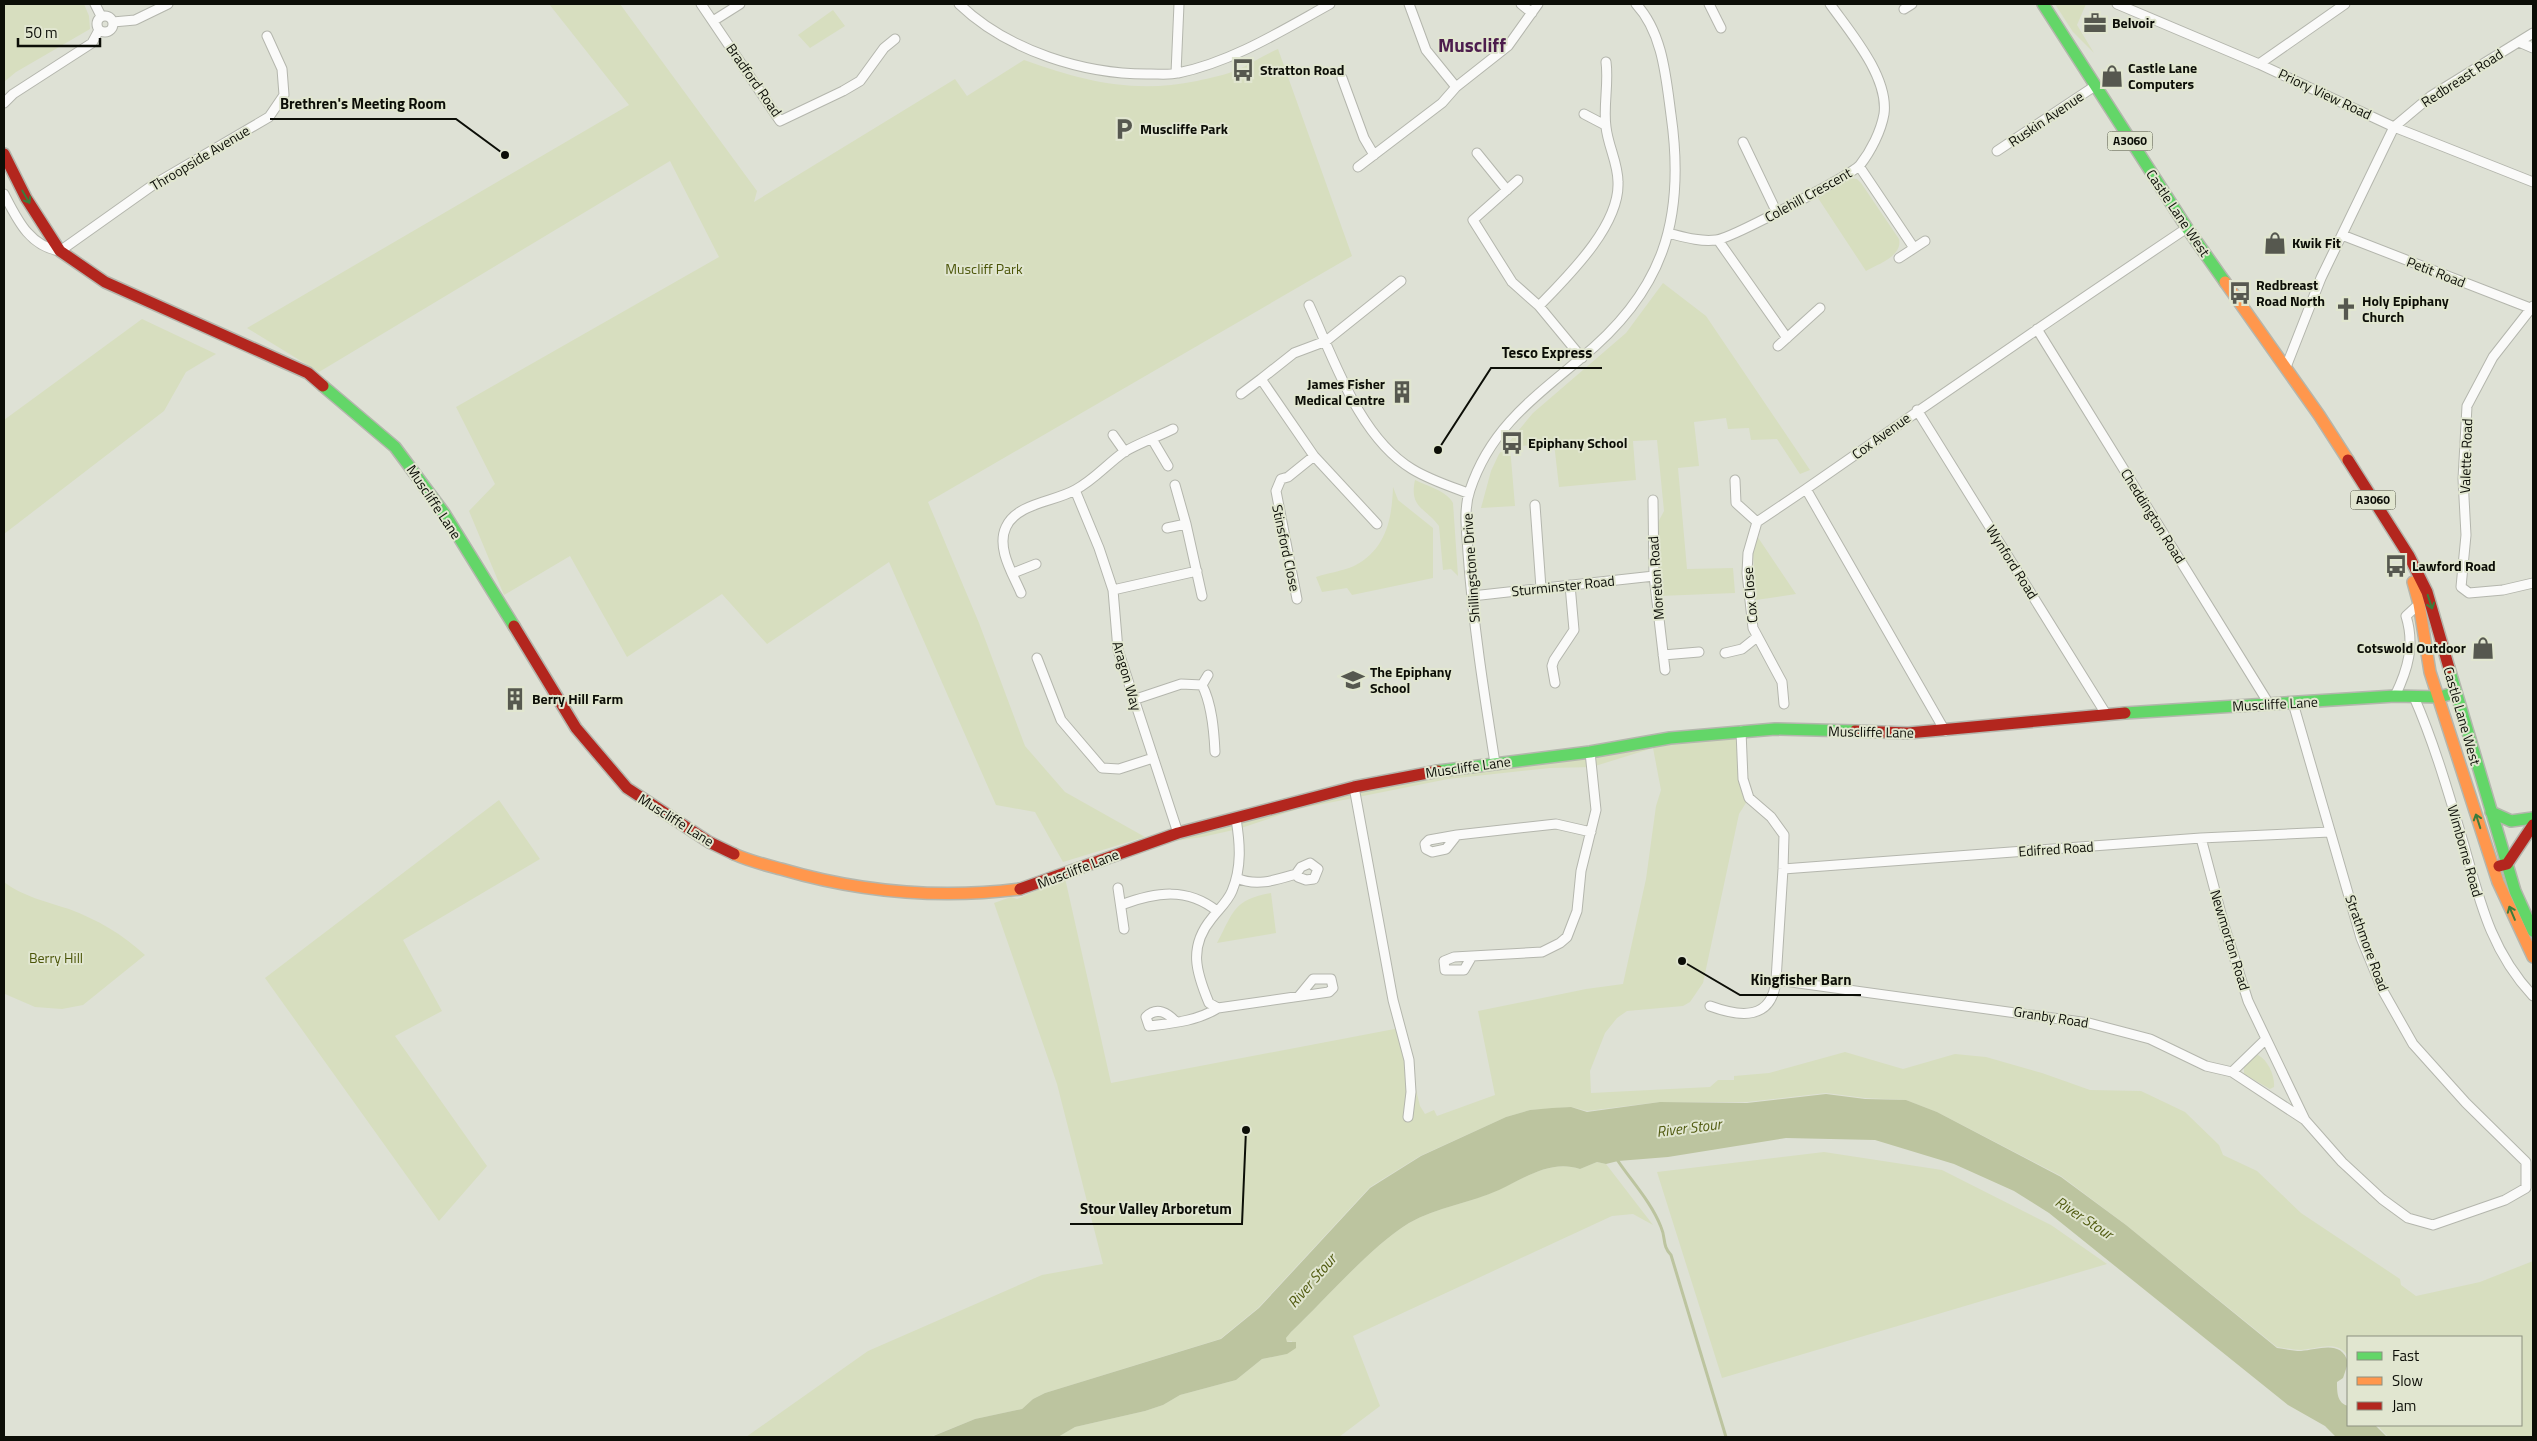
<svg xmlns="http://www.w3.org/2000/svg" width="2537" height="1441" font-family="'Titillium Web',sans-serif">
  <rect width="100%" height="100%" fill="#dee1d5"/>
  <path fill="#d7debf" d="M4,4h80l5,12 1,13 -74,43 -12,10z
    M549,4h71l137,187 -3,11 201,-123 12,17 57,-36c59,21 109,34 173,21 13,-3 28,-6 40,-11 14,-6 27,-15 41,-21l74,207 -424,246 51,121 46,123 40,46 80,45 -82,25 -28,-50 -39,-7 -107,-243 -122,82 -45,-50 -95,63 -57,-101 -66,39 -35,-84 26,-27 -39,-77 263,-150 -49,-96 -351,211 -72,-44 382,-223z
    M2055,4h31l-9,21 17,28 -21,-21z
    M833,10l12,16 -35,22 -12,-13z
    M1850,178l7,1 4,4 38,56c4,17 -21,25 -33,32l-48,-73z
    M1663,283l43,33 104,154 -10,4 -23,-35 -26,1 -2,-12 -21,1 -2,-11 -32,4 5,44 -21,2 9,101 46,-1 2,25 -76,3 -5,-66 10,-19 -7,-71 -24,1 3,39 -77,7 -5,-44 -44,4 5,59 -34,2 10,-37 8,-17 34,-41 93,-80z
    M142,319l74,35 -30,18 -22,39 -160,123v-114z
    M1415,480c12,6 32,11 38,23l5,73 -7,-7 -8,1 -4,-44c-14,-19 -30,-18 -24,-46z
    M1393,487l5,13 35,28v50l-81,17 -5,-7 -25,4 -6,-15c12,-4 27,-6 38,-11 32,-16 38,-47 39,-79z
    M1757,536l39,58 -40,6 -3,-46z
    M1741,731l8,67 -10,16 -36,169 -13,19 -7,4 -56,5 -10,7 -12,15 -15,38 1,22 119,-6 8,-7h16v-4l35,-3 76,-21 58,17 52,-15 31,3 56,16 48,17 51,1 44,21 34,33 4,10 34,16 44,42 99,66 1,6 15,11 64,-14 53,-21v176h-145l-11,-12h144v-88h-173v20c-9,-18 -31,-8 -47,-7 -7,0 -16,-2 -24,-3l-151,-122 -65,-49 -124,-64 -31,-12 -41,-2 -39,-5 -79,9h-87l-73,9 -16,-4 -41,3 -24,7 -86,39 -50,31 -112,121 -38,31 -175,54 -12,6 -11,10 -47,10 -45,18h-184l122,-86 174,-76 61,-11 -46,-180 -63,-181 17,-6 6,2 48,-21 46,205 294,-56 8,31 3,32 4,16 5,8 9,-4 3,6 58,-21 -17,-84 108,-22 37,-5 23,-105 10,-73 5,-16 -8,-42 -61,19 -42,1 -102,11 -150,30 -60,20 -36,8 -66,10 218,-60z
    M499,800l41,59 -137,81 39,71 -47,25 92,130 -48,55 -174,-243z
    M4,882c18,14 43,20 65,27 29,11 53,25 76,46l-62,50 -21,4 -27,-2 -30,-13z
    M1271,893l5,40 -59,10c17,-32 16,-43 54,-50z
    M2258,1055c10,5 17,21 16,32l-4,2 -26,-15v-8l9,-10z
    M1824,1152l118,18 109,55 56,39 -385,114 -65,-206z
    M1597,1162l9,2 47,61 -20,-11 -21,2 -259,120 27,70 -41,31h-281l17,-10 70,-16 18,-6 17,-10 56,-15 26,-21 25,-5 5,-13 -5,1 -1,-4 5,-6c36,-34 78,-84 118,-109 28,-16 61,-20 89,-33 27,-12 53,-31 82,-21z"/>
  <path fill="#bcc49f" d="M1826,1094l39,5 41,1 31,12 124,65 65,48 151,123c8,1 16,3 24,3 17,-1 41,-12 47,12l-5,15 -6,4c0,10 0,21 11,24v19h27l12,12h-51l-11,-11 -37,-21 -239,-192 -35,-22 -60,-27 -79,-24 -89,-2 -118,19 -50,4 -12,3 -9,-2 -17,7c-29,-10 -55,9 -81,21 -29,13 -62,17 -90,33 -40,25 -82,75 -118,109l-5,6 1,4h9v6l-9,6 -25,5 -26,21 -56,15 -17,10 -18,6 -70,16 -17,10h-127l44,-18 47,-10 11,-10 12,-6 176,-54 38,-31 111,-120 51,-32 85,-39 24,-7 22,-2 19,-1 16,5 73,-10 87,1z"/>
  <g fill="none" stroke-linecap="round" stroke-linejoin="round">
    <path stroke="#bcc49f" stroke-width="3" d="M1618,1161c15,22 33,41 43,66 5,11 1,19 10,28l55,182"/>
    <defs>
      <path id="street" d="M95,4l6,12
        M701,4l79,117 63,-30 17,-10 24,-33 11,-9
        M959,4c49,47 126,71 192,70 9,0 19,1 27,-1 54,-11 105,-43 152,-69
        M1409,4l17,46 30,37
        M1521,4l11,9
        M1709,4l12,24
        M2117,4l142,60 135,63 139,55
        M1904,9l8,-5
        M97 24a8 8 0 1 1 16 0a8 8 0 1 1-16 0Z
        M713,21l27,-17
        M113,22l22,-2 33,-16
        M2519,42l14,6
        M2259,64l86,-60
        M1176,73l3,-69
        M1342,78l22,60 10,17
        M4,103l9,-9 79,-51 7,-13
        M1584,114l21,11
        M1743,142l34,71
        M1997,151l98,-65
        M1477,153l30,37
        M1859,166l55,82
        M1358,167l84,-64 14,-16 52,-41 30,-42
        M1518,180l-45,40 39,62 27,24 43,52
        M4,194c13,25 25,52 56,57l93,-66 116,-68 15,-22 -2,-26 -15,-33
        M1668,233c16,4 32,9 48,7 14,-1 135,-65 144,-75 11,-14 21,-34 24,-51 5,-37 -34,-82 -54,-110
        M2342,235l188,73
        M1718,240l69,98
        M1899,258l26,-17
        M1309,305c25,54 50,132 103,164 18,11 37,17 56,24
        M1539,306c28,-29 81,-80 79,-124 0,-19 -10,-36 -12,-55 -3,-20 3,-44 0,-65
        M2533,306l-40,51 -26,49 -4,73 3,56 -5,52 8,6 34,-3 30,-7
        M2037,329l232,375
        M1778,346l42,-38
        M2286,367l35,-89 73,-151 37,-31 102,-63
        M1241,394l20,-15
        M1917,410l189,304
        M1113,435l12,17
        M1152,439l16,27
        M1735,480l1,23 21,19
        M1175,485l11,39 16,72
        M1075,490l24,58 14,42 5,60 60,183
        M1653,500l1,76 11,94
        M1535,505l6,83
        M1377,524l-63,-68 -53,-77 33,-26 32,-12 75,-60
        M1167,528l19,-4
        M1013,573l23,-9
        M1113,590l84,-19
        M1021,593c-8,-19 -25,-45 -15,-66 11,-24 48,-25 69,-37 19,-10 32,-26 49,-38 15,-9 33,-15 49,-23
        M1472,596l182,-20
        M1297,599l-21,-108 5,-12 7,-2 26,-21
        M1725,653l17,-4 15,-12
        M1663,655l36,-3
        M1037,658l24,62 41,48 17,1 34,-11
        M1555,683l-3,-17 2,-6 20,-30 -4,-45
        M1202,685l6,-10
        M2395,696c13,-27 20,-51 11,-80l13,-12
        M2414,697c21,48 35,98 50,148 16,57 27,106 69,151
        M1133,700l48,-16 21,1c10,19 12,46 13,67
        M1784,704l-2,-22 -29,-54 -6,-55 1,-20 9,-31 49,-33
        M1741,731l2,48 6,19 22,19 13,18 -1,34 -7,111 313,43 61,16 56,27 26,6 73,48
        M1945,731l-139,-242c126,-88 253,-175 381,-261
        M1495,763c-11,-70 -22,-140 -27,-210 -1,-21 -5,-43 2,-63 20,-61 63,-92 110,-131 83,-67 106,-139 91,-244 -5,-37 -8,-82 -35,-111
        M1354,787l39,213 16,60 2,32 -3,25
        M1236,819c4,24 6,48 -4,72 -4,10 -13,18 -20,27 -24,29 -16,54 -3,85l9,5 111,-16 4,-4 -2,-9h-18l-14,17
        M1457,835l-11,14 -14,3 -6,-3 -1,-5 4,-4 28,-5 99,-11 35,8
        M2201,838l23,87 24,76 57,119 37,42 40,37 26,19 25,7 72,-25 21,-12v-26l-60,-59 -53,-59 -30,-53 -22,-53 -68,-235
        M1783,869l418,-31 129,-6
        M1237,878c19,9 39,2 59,-4l2,3 8,3 8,-1 4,-10 -8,-6 -9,4 -5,7
        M1118,888l6,41
        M1121,905c35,-13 66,-18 96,6
        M1472,956l-8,14h-19l-1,-9 10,-4 88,-5 18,-9 7,-6 10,-26 4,-40 15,-61 -6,-58
        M1710,1006c30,11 62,15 66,-26
        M1176,1022c-8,-9 -19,-16 -30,-5l3,9c25,-3 48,-5 69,-18
        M2232,1072l33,-32"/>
      <path id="fast" d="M2043,4l144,224 38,54
        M323,386l72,61 49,66 70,113
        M2449,668l66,223 18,40
        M2125,713l270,-17 44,1 15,-4
        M1438,771l152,-19 80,-14 105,-9 80,2
        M2491,812l20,9 22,-3"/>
      <path id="slow" d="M2225,282l94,133 29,45
        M2413,582l6,22 11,68 68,210 35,75
        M734,854c15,7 32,11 47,15 78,23 160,30 239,20"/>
      <path id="jam" d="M4,154l22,44 34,53 45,31 203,91 15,13
        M2348,460l61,96 18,36 22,76
        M514,626l62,102 51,60 82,54 25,12
        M1855,731l53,2 217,-20
        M2499,866l8,-2 26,-39
        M1020,889l158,-56 176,-46 84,-16"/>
    </defs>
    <use href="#street" stroke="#b4b6ad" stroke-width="11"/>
    <use href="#fast" stroke="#b4b6ad" stroke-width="14"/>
    <use href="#slow" stroke="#b4b6ad" stroke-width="14"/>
    <use href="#jam" stroke="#b4b6ad" stroke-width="14"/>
    <use href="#street" stroke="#fafaf9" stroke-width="9"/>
    <use href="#fast" stroke="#63d668" stroke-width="11"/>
    <use href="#slow" stroke="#ff974d" stroke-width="11"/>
    <use href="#jam" stroke="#b3261e" stroke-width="11"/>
  </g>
  <defs><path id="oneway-shaft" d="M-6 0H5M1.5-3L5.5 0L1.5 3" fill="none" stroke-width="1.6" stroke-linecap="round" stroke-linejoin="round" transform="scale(1.25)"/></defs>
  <g stroke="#3c7c3c">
    <use href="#oneway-shaft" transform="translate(26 197) rotate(60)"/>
    <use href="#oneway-shaft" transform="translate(2430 602) rotate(72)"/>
    <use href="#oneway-shaft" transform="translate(2478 821) rotate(-108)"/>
    <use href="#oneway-shaft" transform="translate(2512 913) rotate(-113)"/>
  </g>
  <defs>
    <symbol id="office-bare" viewBox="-9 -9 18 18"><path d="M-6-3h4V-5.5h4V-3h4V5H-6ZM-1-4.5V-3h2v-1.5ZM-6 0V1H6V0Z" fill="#56584f" stroke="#e1e6d0" stroke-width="2.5" paint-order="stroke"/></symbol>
    <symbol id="bus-bare" viewBox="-9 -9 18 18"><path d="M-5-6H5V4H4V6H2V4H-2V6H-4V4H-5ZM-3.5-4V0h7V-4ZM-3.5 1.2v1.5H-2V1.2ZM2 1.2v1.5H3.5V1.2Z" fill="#56584f" stroke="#e1e6d0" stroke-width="2.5" paint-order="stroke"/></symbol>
    <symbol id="shop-bare" viewBox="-9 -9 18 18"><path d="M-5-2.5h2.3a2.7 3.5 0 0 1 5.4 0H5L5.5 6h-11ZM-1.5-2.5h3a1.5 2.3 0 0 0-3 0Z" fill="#56584f" stroke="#e1e6d0" stroke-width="2.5" paint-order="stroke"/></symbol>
    <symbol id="parking-bare" viewBox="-9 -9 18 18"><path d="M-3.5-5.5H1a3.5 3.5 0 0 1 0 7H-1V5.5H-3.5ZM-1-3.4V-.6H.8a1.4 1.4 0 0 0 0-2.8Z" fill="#56584f" stroke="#e1e6d0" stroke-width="2.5" paint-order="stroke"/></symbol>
    <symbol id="church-bare" viewBox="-9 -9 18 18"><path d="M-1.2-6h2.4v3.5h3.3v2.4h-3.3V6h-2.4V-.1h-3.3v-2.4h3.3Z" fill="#56584f" stroke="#e1e6d0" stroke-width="2.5" paint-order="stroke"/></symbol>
    <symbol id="building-bare" viewBox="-9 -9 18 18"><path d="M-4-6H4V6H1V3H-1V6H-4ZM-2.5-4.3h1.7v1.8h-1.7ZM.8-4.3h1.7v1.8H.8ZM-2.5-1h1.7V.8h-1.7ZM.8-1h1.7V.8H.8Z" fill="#56584f" stroke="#e1e6d0" stroke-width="2.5" paint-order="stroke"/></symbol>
    <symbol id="school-bare" viewBox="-9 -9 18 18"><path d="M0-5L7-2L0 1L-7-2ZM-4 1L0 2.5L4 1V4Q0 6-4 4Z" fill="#56584f" stroke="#e1e6d0" stroke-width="2.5" paint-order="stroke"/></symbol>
  </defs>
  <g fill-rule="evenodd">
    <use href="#office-bare" x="2079" y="7" width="32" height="32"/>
    <use href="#bus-bare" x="1227" y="54" width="32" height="32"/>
    <use href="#shop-bare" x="2096" y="60" width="32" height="32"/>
    <use href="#parking-bare" x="1108" y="113" width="32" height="32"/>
    <use href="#shop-bare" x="2259" y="227" width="32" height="32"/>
    <use href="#bus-bare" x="2224" y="277" width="32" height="32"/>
    <use href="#church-bare" x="2330" y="293" width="32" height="32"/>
    <use href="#building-bare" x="1386" y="376" width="32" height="32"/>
    <use href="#bus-bare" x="1496" y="427" width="32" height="32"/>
    <use href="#bus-bare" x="2380" y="550" width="32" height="32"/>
    <use href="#shop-bare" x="2467" y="632" width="32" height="32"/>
    <use href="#school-bare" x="1337" y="664" width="32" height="32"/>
    <use href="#building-bare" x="499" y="683" width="32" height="32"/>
  </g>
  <g text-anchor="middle" stroke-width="4" stroke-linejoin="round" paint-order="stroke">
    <g fill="#e1e6d0" stroke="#4c4f43" stroke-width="1">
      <rect x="2107.5" y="131.5" width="45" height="19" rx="4"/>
      <rect x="2350.5" y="490.5" width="45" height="19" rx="4"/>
    </g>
    <g font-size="12" font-weight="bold" fill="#0c0e07">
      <text x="2130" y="145">A3060</text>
      <text x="2373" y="504">A3060</text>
    </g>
    <g font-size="14" font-weight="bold" fill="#0c0e07" stroke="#e1e6d0" text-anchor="start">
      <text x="2112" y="28">Belvoir</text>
      <text x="2128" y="73">Castle Lane<tspan x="2128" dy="16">Computers</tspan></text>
      <text x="1260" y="75">Stratton Road</text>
      <text x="1140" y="134">Muscliffe Park</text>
      <text x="2292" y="248">Kwik Fit</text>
      <text x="2256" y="290">Redbreast<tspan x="2256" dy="16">Road North</tspan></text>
      <text x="2362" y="306">Holy Epiphany<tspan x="2362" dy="16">Church</tspan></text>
      <text x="1385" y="389" text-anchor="end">James Fisher<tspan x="1385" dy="16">Medical Centre</tspan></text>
      <text x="1528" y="448">Epiphany School</text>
      <text x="2412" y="571">Lawford Road</text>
      <text x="2466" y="653" text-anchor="end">Cotswold Outdoor</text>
      <text x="1370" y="677">The Epiphany<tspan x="1370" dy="16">School</tspan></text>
      <text x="532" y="704">Berry Hill Farm</text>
    </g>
    <g font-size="14" fill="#0c0e07" stroke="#e1e6d0">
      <text transform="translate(2462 78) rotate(-33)" y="5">Redbreast Road</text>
      <text transform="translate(754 80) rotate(55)" y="5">Bradford Road</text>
      <text transform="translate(2325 94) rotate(25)" y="5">Priory View Road</text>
      <text transform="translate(2046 119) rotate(-34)" y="5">Ruskin Avenue</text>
      <text transform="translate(200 158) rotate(-31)" y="5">Throopside Avenue</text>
      <text transform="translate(1808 195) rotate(-29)" y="5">Colehill Crescent</text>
      <text transform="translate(2178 213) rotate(56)" y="5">Castle Lane West</text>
      <text transform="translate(2436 272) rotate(21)" y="5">Petit Road</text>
      <text transform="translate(1881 436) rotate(-36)" y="5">Cox Avenue</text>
      <text transform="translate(2466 456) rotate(-88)" y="5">Valette Road</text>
      <text transform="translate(434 502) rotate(56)" y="5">Muscliffe Lane</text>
      <text transform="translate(2153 516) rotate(58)" y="5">Cheddington Road</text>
      <text transform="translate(1286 548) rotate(78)" y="5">Stinsford Close</text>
      <text transform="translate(2012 562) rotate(58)" y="5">Wynford Road</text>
      <text transform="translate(1471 568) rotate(-94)" y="5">Shillingstone Drive</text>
      <text transform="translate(1656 578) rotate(-94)" y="5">Moreton Road</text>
      <text transform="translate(1563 586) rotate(-6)" y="5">Sturminster Road</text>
      <text transform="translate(1750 595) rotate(-95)" y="5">Cox Close</text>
      <text transform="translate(1127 676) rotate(74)" y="5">Aragon Way</text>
      <text transform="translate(2275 704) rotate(-3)" y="5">Muscliffe Lane</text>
      <text transform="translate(2462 716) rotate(74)" y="5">Castle Lane West</text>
      <text transform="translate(1871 732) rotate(1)" y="5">Muscliffe Lane</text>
      <text transform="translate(1468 767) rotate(-8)" y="5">Muscliffe Lane</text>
      <text transform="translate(676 820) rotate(32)" y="5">Muscliffe Lane</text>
      <text transform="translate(2056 849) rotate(-4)" y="5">Edifred Road</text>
      <text transform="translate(2465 851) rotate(74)" y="5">Wimborne Road</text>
      <text transform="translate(1078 869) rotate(-21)" y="5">Muscliffe Lane</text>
      <text transform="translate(2230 940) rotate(73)" y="5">Newmorton Road</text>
      <text transform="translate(2367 943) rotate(70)" y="5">Strathmore Road</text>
      <text transform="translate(2051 1017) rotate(9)" y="5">Granby Road</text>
    </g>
    <g font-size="14" fill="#4b5508" stroke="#e1e6d0">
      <text x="984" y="274">Muscliff Park</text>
      <text x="56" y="963">Berry Hill</text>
    </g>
    <g font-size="15" font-style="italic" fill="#515b11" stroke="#e1e6d0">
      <text transform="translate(1689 1128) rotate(-7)" y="5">River Stour</text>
      <text transform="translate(2084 1218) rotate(33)" y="5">River Stour</text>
      <text transform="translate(1312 1281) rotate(-49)" y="5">River Stour</text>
    </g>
    <g font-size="19" font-weight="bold" fill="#4d1d4d" stroke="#e1e6d0">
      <text x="1472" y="52">Muscliff</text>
    </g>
  </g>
  <path fill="none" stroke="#0c0e07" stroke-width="2" d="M505 155L456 119H270M1438 450L1491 368H1602M1682 961L1740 995H1861M1246 1130L1242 1224H1070"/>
  <g fill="#0c0e07" stroke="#e1e6d0" stroke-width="2">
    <circle cx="505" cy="155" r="5"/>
    <circle cx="1438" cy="450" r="5"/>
    <circle cx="1682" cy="961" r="5"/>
    <circle cx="1246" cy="1130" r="5"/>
  </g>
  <g font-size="15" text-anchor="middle" font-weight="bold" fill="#0c0e07" stroke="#e1e6d0" stroke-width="4" stroke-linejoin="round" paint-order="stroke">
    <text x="363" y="109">Brethren's Meeting Room</text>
    <text x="1547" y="358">Tesco Express</text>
    <text x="1801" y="985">Kingfisher Barn</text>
    <text x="1156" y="1214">Stour Valley Arboretum</text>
  </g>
  <rect width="2537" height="1441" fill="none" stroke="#0c0e07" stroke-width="10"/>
  <rect x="2347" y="1336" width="175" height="90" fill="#e1e6d0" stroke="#8c9080"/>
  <rect x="2357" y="1352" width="25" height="8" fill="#63d668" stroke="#8c9080"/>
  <text x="2392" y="1361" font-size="15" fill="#0c0e07">Fast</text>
  <rect x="2357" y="1377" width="25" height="8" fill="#ff974d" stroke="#8c9080"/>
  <text x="2392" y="1386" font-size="15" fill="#0c0e07">Slow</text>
  <rect x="2357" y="1402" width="25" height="8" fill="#b3261e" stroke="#8c9080"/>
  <text x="2392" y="1411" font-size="15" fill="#0c0e07">Jam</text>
  <path d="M18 38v8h82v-8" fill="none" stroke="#0c0e07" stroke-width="2.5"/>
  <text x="25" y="38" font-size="15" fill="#0c0e07" stroke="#e1e6d0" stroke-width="4" paint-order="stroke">50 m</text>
</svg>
